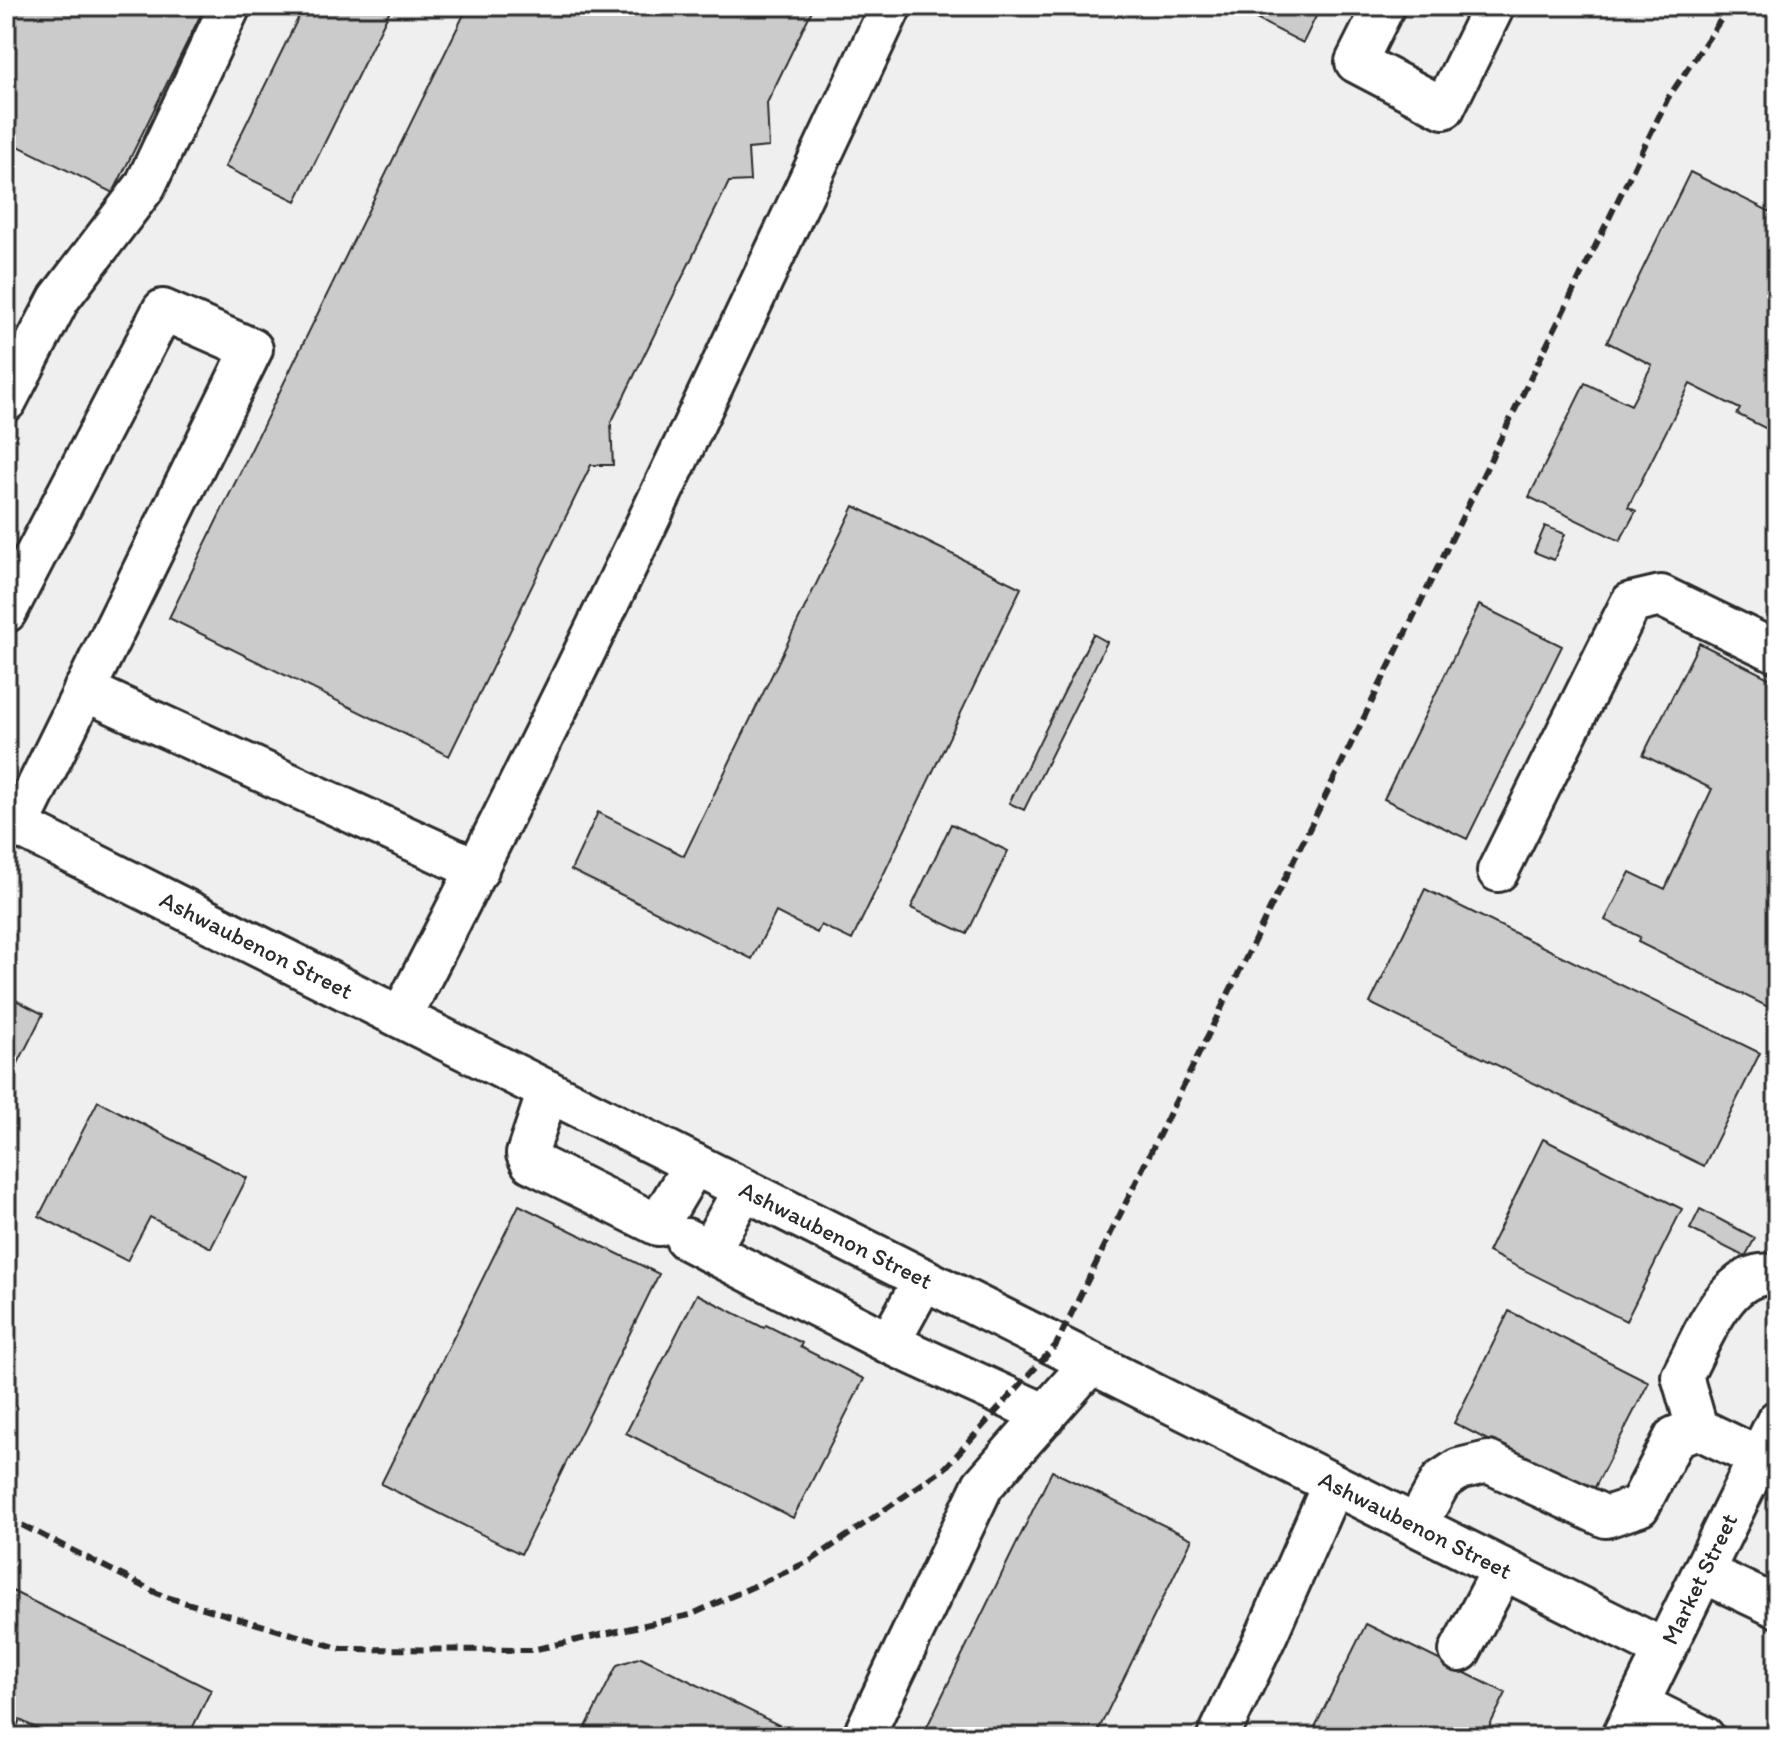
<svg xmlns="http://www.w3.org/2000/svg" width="1783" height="1743" font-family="Itim,sans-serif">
  <rect width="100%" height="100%" fill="#fff"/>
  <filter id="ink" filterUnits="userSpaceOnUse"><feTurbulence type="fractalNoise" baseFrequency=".0125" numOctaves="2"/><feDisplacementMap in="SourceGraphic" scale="16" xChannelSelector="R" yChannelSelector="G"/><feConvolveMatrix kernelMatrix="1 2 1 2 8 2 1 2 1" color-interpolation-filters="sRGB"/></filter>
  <g filter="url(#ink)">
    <path fill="#efefef" d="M6,6h1771v1731h-1771z"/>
    <path fill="#cbcbcb" stroke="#2b2b2b" stroke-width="2" d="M6,6h199l-92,187 -107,-53z
      M304,6h88l-96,195 -71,-34z
      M468,6h346l-47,97 2,44 -21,2 2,32 -21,1 -118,241 2,42h-22l-142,291 -280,-138z
      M1231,6h90l-18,37z
      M1690,172l87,43v219l-40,-20 3,-5 -50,-25 -62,123 8,4 -16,30 -91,-44 56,-114 46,22 21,-40 -45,-23z
      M854,506l167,82 -169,352 -31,-15 -4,8 -41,-21 -24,47 -181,-89 27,-58 86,44z
      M1545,526l20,8 -11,26 -20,-8z
      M1479,605l83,41 -95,193 -83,-40z
      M1093,634l14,8 -83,168 -15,-7z
      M1699,643l78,39 -1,329 -138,-69 2,-5 -35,-17 25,-48 35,17 47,-100 -69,-34z
      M951,824l57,27 -41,83 -56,-26z
      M1425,889l335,164 -56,113 -334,-163z
      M6,995l37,19 -37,73z
      M98,1101l149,77 -36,70 -61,-31 -23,44 -88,-45z
      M1543,1139l139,70 -56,112 -138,-69z
      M519,1205l140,69 -138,280 -140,-70z
      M1700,1209l55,29 -10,19 -55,-28z
      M697,1294l67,34 2,-3 36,18 -2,4 64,32 -71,139 -167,-85z
      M1509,1311l140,71 -57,111 -138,-70z
      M1052,1471l140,68 -97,198h-173z
      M6,1588l205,102 -23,47h-134l-34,-17 -8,17h-6z
      M1366,1624l140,69 -22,44h-174z
      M641,1657l162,80h-222l36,-72z"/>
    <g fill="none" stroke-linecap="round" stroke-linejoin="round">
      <defs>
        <g id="minor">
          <path d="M1384,6l-28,56 88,46 50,-102"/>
          <path d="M6,401l53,-102 86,-113 85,-180"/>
          <path d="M6,612l157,-302 89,39 -234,477"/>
          <path d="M84,690l394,180"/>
          <path id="s1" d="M6,820l1659,830"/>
          <path d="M1498,871l133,-268 30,-7 116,56"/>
          <path d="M401,1017c173,-332 331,-672 490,-1011"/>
          <path d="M548,1091l-21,63 4,8 127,63 36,-61"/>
          <path d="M686,1239l23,12 35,-62"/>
          <path d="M709,1251l180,92 35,-64"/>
          <path d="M889,1343l157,72"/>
          <path d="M1697,1428l-15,-52c19,-34 46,-113 95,-100"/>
          <path d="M1416,1525l25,-44 18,-12 29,-7 118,55 33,-11 36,-69 22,-9 62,30"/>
          <path d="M1703,1572l74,35"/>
          <path d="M1460,1651l43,-82"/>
          <path d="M1638,1704l66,33"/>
          <path d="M863,1737l120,-252 108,-122"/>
          <path d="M1218,1737l49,-103 66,-150"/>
          <path id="s2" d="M1622,1737l155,-316"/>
        </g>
      </defs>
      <use href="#minor" stroke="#2b2b2b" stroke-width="46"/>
      <use href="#minor" stroke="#fff" stroke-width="40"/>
      <path stroke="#2b2b2b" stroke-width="6" stroke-dasharray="12 6" stroke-linecap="butt" d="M6,1517l157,79 179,53 190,1 158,-35 122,-55 133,-92 111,-123 612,-1247 62,-92"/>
    </g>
  </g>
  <g text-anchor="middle" stroke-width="7" stroke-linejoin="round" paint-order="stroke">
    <g font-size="24" fill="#2b2b2b" stroke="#fff">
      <text dy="8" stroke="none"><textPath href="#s1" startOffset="280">Ashwaubenon Street</textPath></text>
      <text dy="8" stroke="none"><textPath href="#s1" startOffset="928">Ashwaubenon Street</textPath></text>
      <text dy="8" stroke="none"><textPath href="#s1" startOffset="1576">Ashwaubenon Street</textPath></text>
      <text dy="8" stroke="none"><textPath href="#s2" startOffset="176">Market Street</textPath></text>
    </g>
  </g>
  <rect width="1783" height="1743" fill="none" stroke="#fff" stroke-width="32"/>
  <rect x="16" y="16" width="1751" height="1711" fill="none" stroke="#2b2b2b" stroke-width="3" filter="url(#ink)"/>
</svg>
